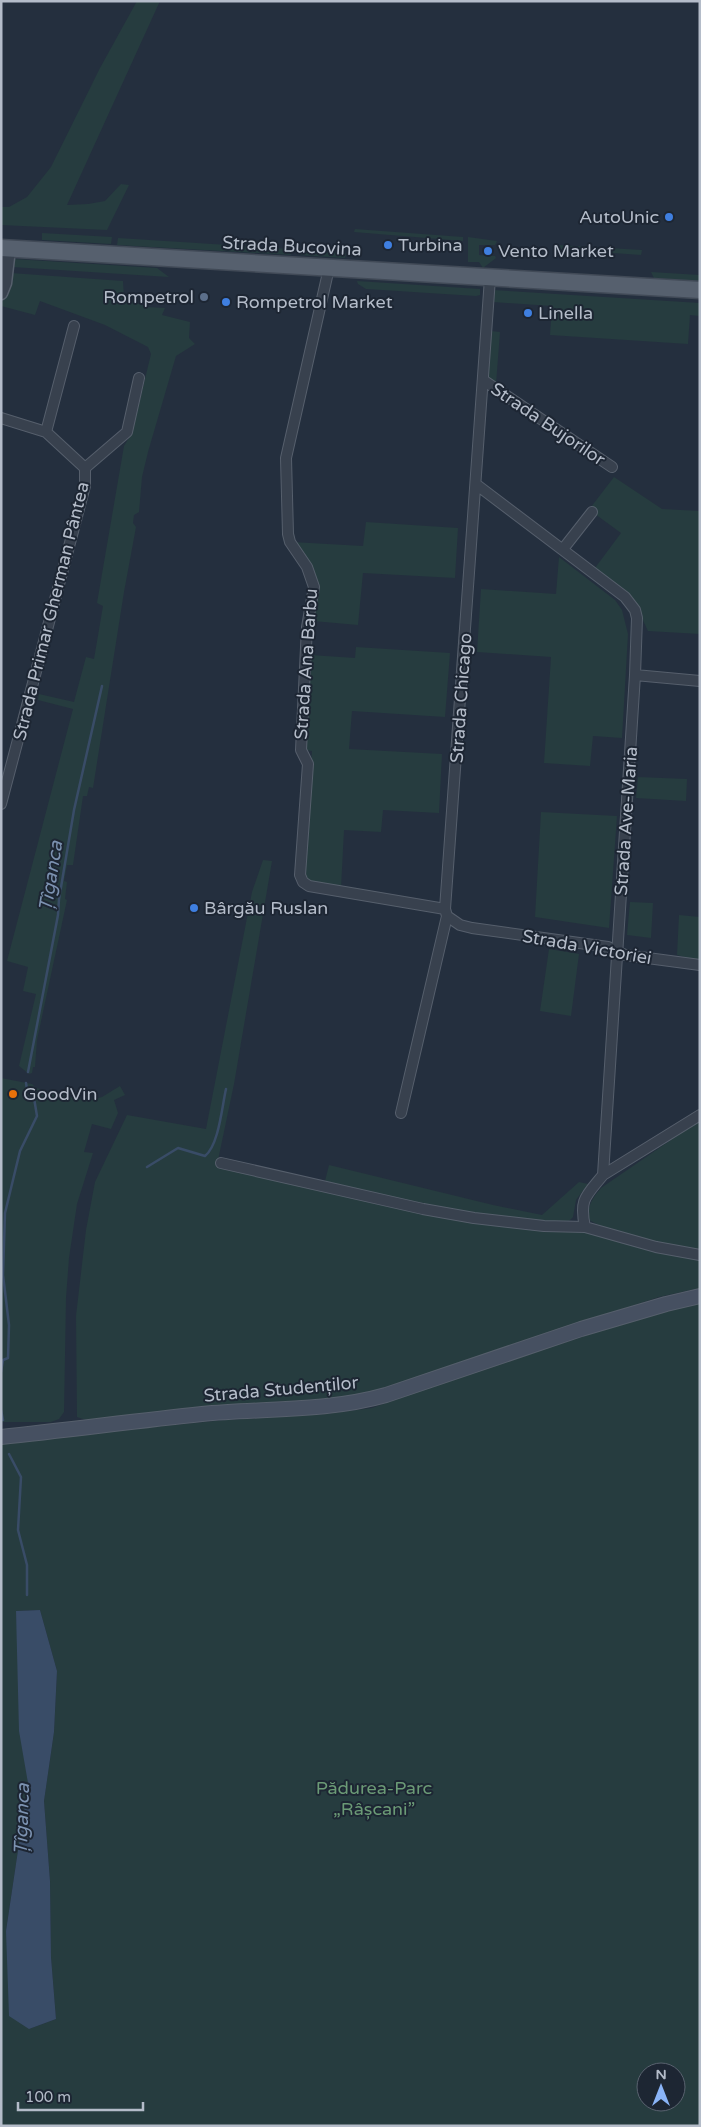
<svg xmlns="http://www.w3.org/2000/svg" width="701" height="2127" font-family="'Varela Round',sans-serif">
  <rect width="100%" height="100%" fill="#242f3e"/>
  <path fill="#263c3f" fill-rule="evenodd" d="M137,1h23l-93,204 21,-1 17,-3 16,-17 8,1 -22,45 -106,-5v-18h8l18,-10 24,-30 49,-99z
    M355,229l108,8v4l-109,-9z
    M42,233l70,4 -1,7 -69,-4z
    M468,237l29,4 -2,4h-16v10l16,1 1,2 -13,10 -4,-6h-11z
    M118,238l172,11 1,6 -174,-10z
    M558,245l84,5 -1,5 -83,-6z
    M297,249l49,4 -1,5 -47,-3z
    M14,259l143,9 12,9 -157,-10z
    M651,272l49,3v6l-46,-3z
    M11,273l112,8 1,17 23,9 18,1 -3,7 28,7 -1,16 6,6 -19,12 -28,96 -6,25 -3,35 -5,3 -1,8 3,4 -12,65 -31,196 -4,-1 -2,9h-4l-10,69h-6l-3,16 3,1 -2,17 2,1 -30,140 -2,27h-2l-1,6 -3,1 -10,-8 17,-72 -13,-3 5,-24 -21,-6 66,-252 -35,-9 1,-6 35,8 12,-45 8,2 9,-53 -6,-3 27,-157 8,-13 19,-79 -3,-7 -43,-22 -65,-24 -5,14 -34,-9z
    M357,281l123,8v6l-4,1 -110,-7 -8,-5z
    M493,290l207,13v13l-10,-1 -2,29 -138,-9 2,-29 -59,-4z
    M491,331l9,1 -4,52 -8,-6z
    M614,477l48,32 38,2v123l-52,-3 -7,-15 -46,-48 26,-35 -26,-19 -4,-7z
    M366,522l92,6 -3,50 -92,-5 -5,52 -45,-4 3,-22 -24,-57 71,4z
    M559,557l56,43 7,10 6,24 -6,104 -29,-2 -3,30 -46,-3 7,-106 -74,-5 4,-63 75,5z
    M356,647l94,6 -5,64 -93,-6 -3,38 93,5 -3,59 -56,-3 -2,22 -37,-2 -3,58 -30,-5 -6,-4 -1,-15 8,-113 -7,-1 5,-95 45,3z
    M638,777l49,2 -1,22 -50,-3z
    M541,812l76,4 -8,112 -74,-11z
    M263,860l9,1 -38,223 -17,81 248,54 121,13 114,25v31l-41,9 -291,96 -19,4 -154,10 -106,14 -12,-4 -1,-101 10,-86 9,-48 32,-67 79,14 46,-237z
    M630,902l23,1 -2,35 -24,-3z
    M679,915l21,2v44l-23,-6z
    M549,949l30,5 -8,62 -31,-5z
    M1,1078l31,6 4,4 51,13 15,-4 18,-11 5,9 -11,5 4,13 -7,16 -19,-5 -8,28 9,1 -16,51 -8,54 -3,40 -2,114 -5,7 -8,3h-50z
    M700,1120v129c-37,-6 -78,-11 -111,-29 -2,-14 3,-21 12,-32z
    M329,1165l164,40 49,10 37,-33 9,2 -12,16 -3,17 -4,4 -17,2 -98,-12 -129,-30z
    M700,1303v823h-699v-684l224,-22 101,-6 46,-6 106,-38 188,-60zM40,1610l17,61 -3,61 -10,69 6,80 1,76 5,62 -27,10 -23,-98 22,-148 -12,-172zM646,2072h30v30h-30z"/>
  <path fill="#394c67" d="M40,1610l17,61 -3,61 -10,69 6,80 1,76 5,62 -27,10 -20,-13 -3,-85 22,-148 -9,-52 -3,-120z"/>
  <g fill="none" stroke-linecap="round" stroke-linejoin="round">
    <path stroke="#394c67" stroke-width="2.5" d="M28,1072l30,-157 1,-16 15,-89 28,-124
      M147,1167l31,-19 27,8c14,-11 17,-50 21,-67
      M1,1372l2,-12 5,-2 1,-33 -6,-50 2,-62 15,-62 17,-35 -3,-18 -7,-9 -1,-6
      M1,1410l2,10
      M9,1454l12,23 -3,53 9,35v30"/>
    <defs>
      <path id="minor" d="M329,268l-43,190 2,76 2,8 17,25 7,20 -7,40 -6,123 7,14 -8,111 3,7 6,4 136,23
        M483,380l129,87
        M1,418l45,14 39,36
        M46,432l28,-106
        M85,468l42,-36 12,-54
        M477,485l148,112 10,13 2,8 -2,57 -32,500c-17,21 -24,24 -18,52
        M563,549l29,-37
        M635,675l65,6
        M1,804l84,-318v-18
        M447,916l13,9 12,3 136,19 17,8 75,10
        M401,1113l46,-197 -2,-7 45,-631
        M221,1163l202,46 51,9 70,8 41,1 71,20 44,8
        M603,1175l97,-60"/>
      <path id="tertiary" d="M1,293l4,-10 4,-34"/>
      <path id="secondary" d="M1,1437c67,-7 134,-16 201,-23 62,-6 124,-2 184,-19l195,-66 85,-25 34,-8"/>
      <path id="primary" d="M1,248l699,42"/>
    </defs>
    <use href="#minor" stroke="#565f6c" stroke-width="12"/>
    <use href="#tertiary" stroke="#565f6c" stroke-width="15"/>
    <use href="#secondary" stroke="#565f6c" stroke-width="16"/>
    <use href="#primary" stroke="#414a57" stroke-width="19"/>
    <use href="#minor" stroke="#38414e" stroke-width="10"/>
    <use href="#tertiary" stroke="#38414e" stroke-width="12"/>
    <use href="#secondary" stroke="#465061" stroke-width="14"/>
    <use href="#primary" stroke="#56606e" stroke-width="16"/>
  </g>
  <g fill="#3f7fe0" stroke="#1d2633" stroke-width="2">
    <circle cx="669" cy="217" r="5"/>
    <circle cx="388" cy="245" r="5"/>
    <circle cx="488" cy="251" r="5"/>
    <circle cx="226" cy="302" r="5"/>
    <circle cx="528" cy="313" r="5"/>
    <circle cx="194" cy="908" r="5"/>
  </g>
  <circle fill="#5c6f8a" stroke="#1d2633" stroke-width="2" cx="204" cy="297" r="5"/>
  <circle fill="#e8710a" stroke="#1d2633" stroke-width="2" cx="13" cy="1094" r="5"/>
  <g text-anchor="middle" stroke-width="4" stroke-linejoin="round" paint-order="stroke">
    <g font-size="18" fill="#b4bcc9" stroke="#1d2633" text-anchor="start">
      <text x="659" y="223" text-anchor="end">AutoUnic</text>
      <text x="398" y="251">Turbina</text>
      <text x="498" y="257">Vento Market</text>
      <text x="194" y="303" text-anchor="end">Rompetrol</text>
      <text x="236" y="308">Rompetrol Market</text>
      <text x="538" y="319">Linella</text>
      <text x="204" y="914">Bârgău Ruslan</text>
      <text x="23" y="1100">GoodVin</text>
    </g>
    <g font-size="18" fill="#b4bcc9" stroke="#1d2633">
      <text transform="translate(292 246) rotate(3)" y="6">Strada Bucovina</text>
      <text transform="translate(548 424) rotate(34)" y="6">Strada Bujorilor</text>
      <text transform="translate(51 611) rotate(-76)" y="6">Strada Primar Gherman Pântea</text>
      <text transform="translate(306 664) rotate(-86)" y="6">Strada Ana Barbu</text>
      <text transform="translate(461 698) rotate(-86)" y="6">Strada Chicago</text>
      <text transform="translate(626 821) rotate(-86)" y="6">Strada Ave-Maria</text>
      <text transform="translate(587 947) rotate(10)" y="6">Strada Victoriei</text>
      <text transform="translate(281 1389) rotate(-5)" y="6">Strada Studenților</text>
    </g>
    <g font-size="18" fill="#6b9a76" stroke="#1d2633">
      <text x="374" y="1794">Pădurea-Parc<tspan x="374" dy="21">„Râșcani”</tspan></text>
    </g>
    <g font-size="19" font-style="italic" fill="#7c92b1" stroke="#1d2633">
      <text transform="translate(50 876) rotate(-81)" y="7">Țîganca</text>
      <text transform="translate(21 1819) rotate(-88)" y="7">Țîganca</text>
    </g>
  </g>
  <rect width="701" height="2127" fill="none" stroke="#b4bcc9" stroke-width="5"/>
  <g transform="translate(661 2087)"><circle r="24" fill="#1d2633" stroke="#59626f"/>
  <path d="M0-4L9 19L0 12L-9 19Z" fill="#8ab4f8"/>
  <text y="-8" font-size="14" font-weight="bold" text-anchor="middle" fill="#b4bcc9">N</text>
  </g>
  <path d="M18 2102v8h125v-8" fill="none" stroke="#b4bcc9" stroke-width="2.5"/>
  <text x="25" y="2102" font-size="15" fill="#b4bcc9" stroke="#1d2633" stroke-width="4" paint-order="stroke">100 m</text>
</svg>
